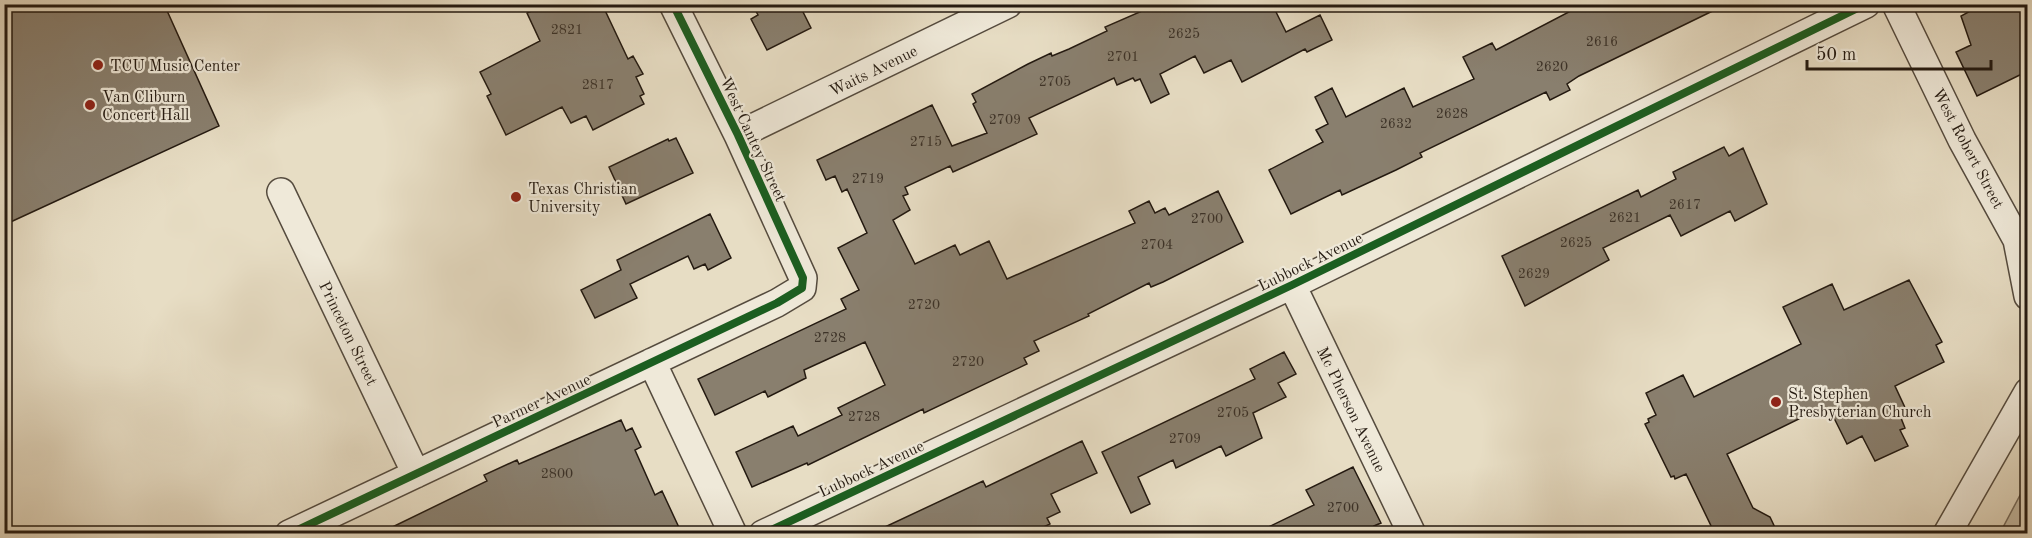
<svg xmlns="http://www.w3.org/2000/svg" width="2032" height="538" font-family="'Old Standard TT',serif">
  <rect width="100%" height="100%" fill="#e7ddc4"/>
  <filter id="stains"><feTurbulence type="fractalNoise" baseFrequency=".00333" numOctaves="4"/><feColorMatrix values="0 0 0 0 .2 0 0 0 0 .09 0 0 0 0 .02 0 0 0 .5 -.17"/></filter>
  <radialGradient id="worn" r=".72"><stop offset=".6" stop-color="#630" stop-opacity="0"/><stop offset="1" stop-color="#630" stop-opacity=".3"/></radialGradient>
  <path fill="#c6bca6" stroke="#756b5c" stroke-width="1.5" d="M2027,482v51h-27z"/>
  <path fill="#897f6e" stroke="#241a11" stroke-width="1.5" d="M4,4h160l55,122 -215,99z
    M546,4h56l26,55 5,-3 10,18 -7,3 8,17 -4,2 4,8 -51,26 -7,-14 -15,7 -9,-16 -56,28 -19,-39 4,-2 -11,-22 60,-31 -13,-28z
    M752,4h47l12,24 -44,22 -16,-31 7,-4z
    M1158,4h114l14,28 34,-17 12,25 -25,12 -2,-3 -63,33 -11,-22 -27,13 -9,-17 -35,18 9,20 -18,9 -11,-24 -5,2 -2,-3 -16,7 -3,-7 -85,40 8,16 -84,38 -3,-6 -45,21 3,7 -5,2 7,14 -17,10 22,44 40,-19 5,10 29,-14 18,38 128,-56 -6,-12 20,-10 6,12 10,-5 4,7 49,-24 25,51 -80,40 -12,5 -2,-4 -61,31 1,2 -55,25 5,10 -15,7 3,6 -103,49 -1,-4 -115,56 -1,-2 -55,24 -16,-35 57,-26 5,10 44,-21 -4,-7 47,-23 -20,-43 -61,28 2,8 -38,19 -3,-6 -50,24 -17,-36 148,-70 -5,-10 18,-9 -21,-42 29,-15 -20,-44 -5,3 -7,-16 -9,4 -9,-20 115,-55 20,41 35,-13 -14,-29 3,-2 -4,-8 56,-30 23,-11 1,3 17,-7 38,-18 -2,-4z
    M1584,4h143l-148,72 -12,8 3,6 -20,10 -4,-8 -126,61 2,4 -26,13 -54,25 -2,-5 -49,24 -22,-44 54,-28 -7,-12 12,-6 -13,-27 17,-9 14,29 58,-29 9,19 61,-28 -11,-22 29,-14 4,7z
    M1983,4h45v67l-51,25 -21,-44 15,-7 -10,-29z
    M676,138l17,35 -67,31 -17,-37 59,-28 1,2z
    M1724,147l5,9 14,-8 24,56 -32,17 -5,-10 -49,25 -11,-21 -67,33 6,12 -84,46 -23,-50 136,-66 3,7 35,-18 -3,-7z
    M710,214l21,44 -23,12 -3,-6 -11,5 -6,-13 -58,28 7,14 -42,20 -14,-28 40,-20 -4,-10z
    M1909,280l33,62 -6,3 8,17 -49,24 13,28 -7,4 4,10 -5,2 8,16 -33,15 -13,-25 -15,8 -14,-28 -16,-6 -90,44 26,54 17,9 8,17h-63l-29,-60 -11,5 -1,-3 -3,1 -26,-53 4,-2 -1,-3 8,-4 -10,-22 37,-18 11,22 107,-53 -18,-37 49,-23 12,26z
    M1284,352l12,22 -18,9 8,14 -33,16 9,25 -36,18 -5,-10 -45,22 -3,-8 -35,17 12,27 -19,9 -29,-61 153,-73 -5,-10z
    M621,420l5,11 6,-3 9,19 -6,3 20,45 7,-4 20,43h-304l109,-53 -3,-6 33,-15 2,4z
    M1082,441l15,32 -46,21 9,18 -13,6 3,6 -21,10h-159l113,-53 3,6z
    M1353,467l28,56 -7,3 4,8h-124l60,-29 -8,-15z"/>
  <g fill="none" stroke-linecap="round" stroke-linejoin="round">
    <defs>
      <path id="minor" d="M1896,4l66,136 55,100 11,56
        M738,135l270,-131
        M281,192l135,282
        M1292,285l120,249
        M652,362l81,172
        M289,534l488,-231 25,-15 1,-10 -65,-143 -65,-131
        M763,534l529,-249 574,-281
        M1947,534l81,-142"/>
    </defs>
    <use href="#minor" stroke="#554b3e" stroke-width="30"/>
    <use href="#minor" stroke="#efe9d9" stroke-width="27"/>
    <defs>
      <path id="cycleway" d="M289,534l488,-231 25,-15 1,-10 -65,-143 -65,-131
        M763,534l529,-249 574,-281"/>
    </defs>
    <use href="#cycleway" stroke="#efe9d9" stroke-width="11"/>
    <use href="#cycleway" stroke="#1b5e20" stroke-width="8"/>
  </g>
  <g fill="#8f2418" stroke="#efe9d9" stroke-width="2">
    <circle cx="98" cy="65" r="6"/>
    <circle cx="90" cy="105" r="6"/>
    <circle cx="516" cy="197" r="6"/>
    <circle cx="1776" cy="402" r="6"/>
  </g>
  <g text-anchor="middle" stroke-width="4.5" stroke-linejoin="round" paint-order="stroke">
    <g font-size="14" fill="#3d3328">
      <text x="567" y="34">2821</text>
      <text x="1184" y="38">2625</text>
      <text x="1602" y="46">2616</text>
      <text x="1123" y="61">2701</text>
      <text x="1552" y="71">2620</text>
      <text x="1055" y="86">2705</text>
      <text x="598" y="89">2817</text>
      <text x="1452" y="118">2628</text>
      <text x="1005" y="124">2709</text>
      <text x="1396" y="128">2632</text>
      <text x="926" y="146">2715</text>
      <text x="868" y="183">2719</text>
      <text x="1685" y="209">2617</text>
      <text x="1625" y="222">2621</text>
      <text x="1207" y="223">2700</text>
      <text x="1576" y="247">2625</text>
      <text x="1157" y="249">2704</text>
      <text x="1534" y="278">2629</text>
      <text x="924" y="309">2720</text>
      <text x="830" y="342">2728</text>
      <text x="968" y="366">2720</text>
      <text x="1233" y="417">2705</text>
      <text x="864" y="421">2728</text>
      <text x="1185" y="443">2709</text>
      <text x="557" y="478">2800</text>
      <text x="1343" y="512">2700</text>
    </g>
    <g font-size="16" fill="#241a11" stroke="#efe9d9" text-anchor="start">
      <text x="110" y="71">TCU Music Center</text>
      <text x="102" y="102">Van Cliburn<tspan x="102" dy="18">Concert Hall</tspan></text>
      <text x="528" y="194">Texas Christian<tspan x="528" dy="18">University</tspan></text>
      <text x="1788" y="399">St. Stephen<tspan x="1788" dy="18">Presbyterian Church</tspan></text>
    </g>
    <g font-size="16" fill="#241a11" stroke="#efe9d9">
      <text transform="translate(873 70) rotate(-26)" y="6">Waits Avenue</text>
      <text transform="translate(754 139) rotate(65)" y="6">West Cantey Street</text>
      <text transform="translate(1969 148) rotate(62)" y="6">West Robert Street</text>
      <text transform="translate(1310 261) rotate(-26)" y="6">Lubbock Avenue</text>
      <text transform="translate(349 333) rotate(64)" y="6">Princeton Street</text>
      <text transform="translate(541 400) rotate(-25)" y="6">Parmer Avenue</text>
      <text transform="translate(1352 409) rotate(64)" y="6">Mc Pherson Avenue</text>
      <text transform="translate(871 468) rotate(-25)" y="6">Lubbock Avenue</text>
    </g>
  </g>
  <rect width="2032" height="538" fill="none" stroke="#e7ddc4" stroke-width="24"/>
  <rect x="6" y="6" width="2020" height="526" fill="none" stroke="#241a11" stroke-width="3"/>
  <rect x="12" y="12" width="2008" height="514" fill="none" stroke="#241a11" stroke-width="1.5"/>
  <path d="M1807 60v9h184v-9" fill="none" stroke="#241a11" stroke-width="3"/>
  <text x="1816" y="60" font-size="18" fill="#241a11" stroke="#efe9d9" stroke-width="4.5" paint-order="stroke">50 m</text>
  <rect width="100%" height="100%" filter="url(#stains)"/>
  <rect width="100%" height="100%" fill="url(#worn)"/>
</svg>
